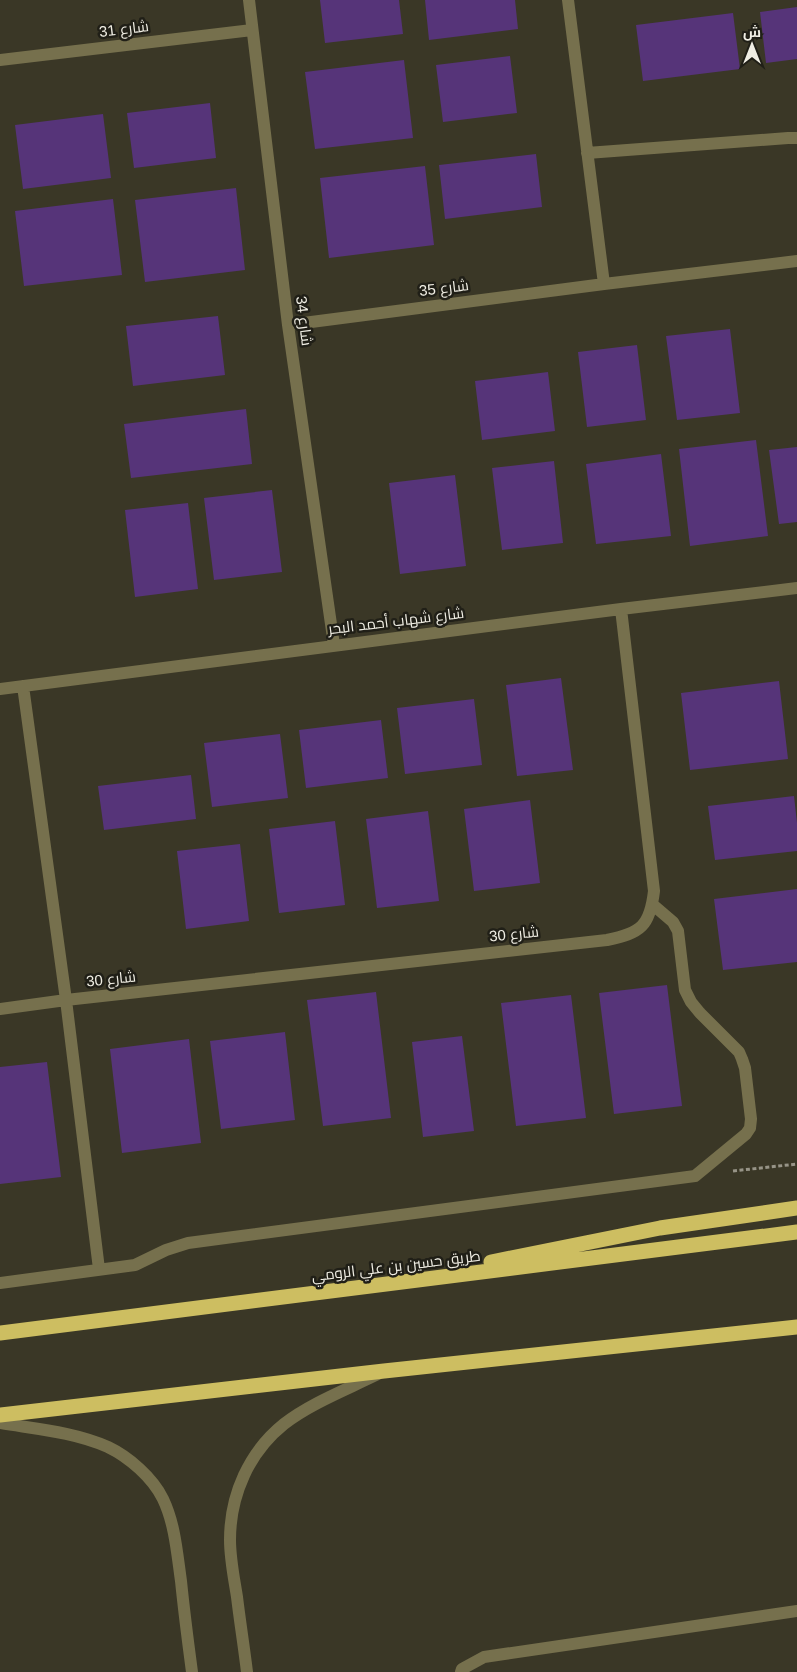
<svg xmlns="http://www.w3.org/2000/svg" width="797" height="1672" font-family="Helvetica,Cairo,sans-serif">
  <rect width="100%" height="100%" fill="#3a3726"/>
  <path fill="#563479" d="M320,0h79l4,34 -78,9z
    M425,0h90l3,29 -89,11z
    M797,7v52l-31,4 -6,-51z
    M733,13l7,56 -97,12 -7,-56z
    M510,56l7,57 -74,9 -7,-57z
    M404,60l9,78 -98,11 -10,-77z
    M210,103l6,55 -82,10 -7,-55z
    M103,114l8,64 -88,11 -8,-64z
    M536,154l6,53 -97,12 -6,-54z
    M425,166l9,79 -105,13 -9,-80z
    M236,188l9,82 -100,12 -10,-82z
    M113,199l9,76 -98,11 -9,-75z
    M218,316l7,59 -92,11 -7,-60z
    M730,329l10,84 -63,7 -11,-84z
    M637,345l9,75 -59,7 -9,-75z
    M548,372l7,59 -73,9 -7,-59z
    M246,409l6,55 -121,14 -7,-54z
    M756,440l12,96 -78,10 -11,-97z
    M797,447v75l-18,2 -10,-74z
    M661,454l10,82 -75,8 -10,-80z
    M554,461l9,82 -61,7 -10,-82z
    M455,475l11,91 -66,8 -11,-91z
    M272,490l10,82 -68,8 -10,-82z
    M188,503l10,86 -63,8 -10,-87z
    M561,678l12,92 -56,6 -11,-91z
    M779,681l9,78 -98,11 -9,-77z
    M474,699l8,66 -77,9 -8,-66z
    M381,720l7,58 -82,10 -7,-58z
    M280,734l8,64 -76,9 -8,-64z
    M191,775l5,44 -92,11 -6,-44z
    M794,796l3,27v28l-82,9 -7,-54z
    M530,800l10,83 -66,8 -10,-82z
    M428,811l11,90 -62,7 -11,-89z
    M335,821l10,84 -66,8 -10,-84z
    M240,844l9,77 -63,8 -9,-78z
    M797,889v73l-74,8 -9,-71z
    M667,985l15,121 -68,8 -15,-121z
    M376,992l15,126 -68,8 -16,-126z
    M571,995l15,123 -70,8 -15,-123z
    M285,1032l10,88 -74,9 -11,-88z
    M462,1036l12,95 -51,6 -11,-95z
    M189,1039l12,104 -79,10 -12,-104z
    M47,1062l14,115 -61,7v-117z"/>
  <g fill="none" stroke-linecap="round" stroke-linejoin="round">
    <path stroke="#979487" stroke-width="3" stroke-dasharray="4 2.5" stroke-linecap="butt" d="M733,1171l64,-7"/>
    <path stroke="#76704d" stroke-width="12" d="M249,0l39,325 46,320
      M0,60l252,-30
      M587,153l201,-15h9
      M604,284l193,-23
      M288,325l316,-41 -36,-284
      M23,686l43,314 33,269
      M0,689l621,-80 176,-21
      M0,1009l66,-9 541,-60c34,-7 43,-14 47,-49l-33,-282
      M0,1283l135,-18 31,-15 22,-7 507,-67 51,-42 4,-6 1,-9 -6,-51 -3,-9 -3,-7 -39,-39 -9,-11 -6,-12 -7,-59 -5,-9 -21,-18
      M0,1423c36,6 74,9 108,24 21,10 45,31 55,52 12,25 14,54 18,82 3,30 7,61 11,91
      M247,1672c-3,-25 -7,-50 -10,-75 -3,-19 -7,-38 -7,-57 0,-45 19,-88 54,-116 27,-21 64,-35 94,-50
      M461,1672l1,-3 22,-12 313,-46"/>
    <path stroke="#cdbe61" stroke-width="15" d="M491,1262l169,-34 137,-20
      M0,1333l797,-101
      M0,1415l384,-44 413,-44"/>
  </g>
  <g text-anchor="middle" stroke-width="5" stroke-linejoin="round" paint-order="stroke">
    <g font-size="15" fill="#f0eee4" stroke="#201f17">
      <text transform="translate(124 29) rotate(-7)" y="5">شارع 31</text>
      <text transform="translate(444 288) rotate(-7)" y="5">شارع 35</text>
      <text transform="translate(304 321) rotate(83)" y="5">شارع 34</text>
      <text transform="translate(396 621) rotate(-7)" y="5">شارع شهاب أحمد البحر</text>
      <text transform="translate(514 934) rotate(-6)" y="5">شارع 30</text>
      <text transform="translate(111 979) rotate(-6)" y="5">شارع 30</text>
      <text transform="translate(396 1266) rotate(-7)" y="5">طريق حسين بن علي الرومي</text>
    </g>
  </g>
  <g transform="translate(752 45)" stroke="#201f17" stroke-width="4" paint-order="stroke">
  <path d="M0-4L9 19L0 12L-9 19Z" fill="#f0eee4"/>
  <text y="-8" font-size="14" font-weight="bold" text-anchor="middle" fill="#f0eee4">ش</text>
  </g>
</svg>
